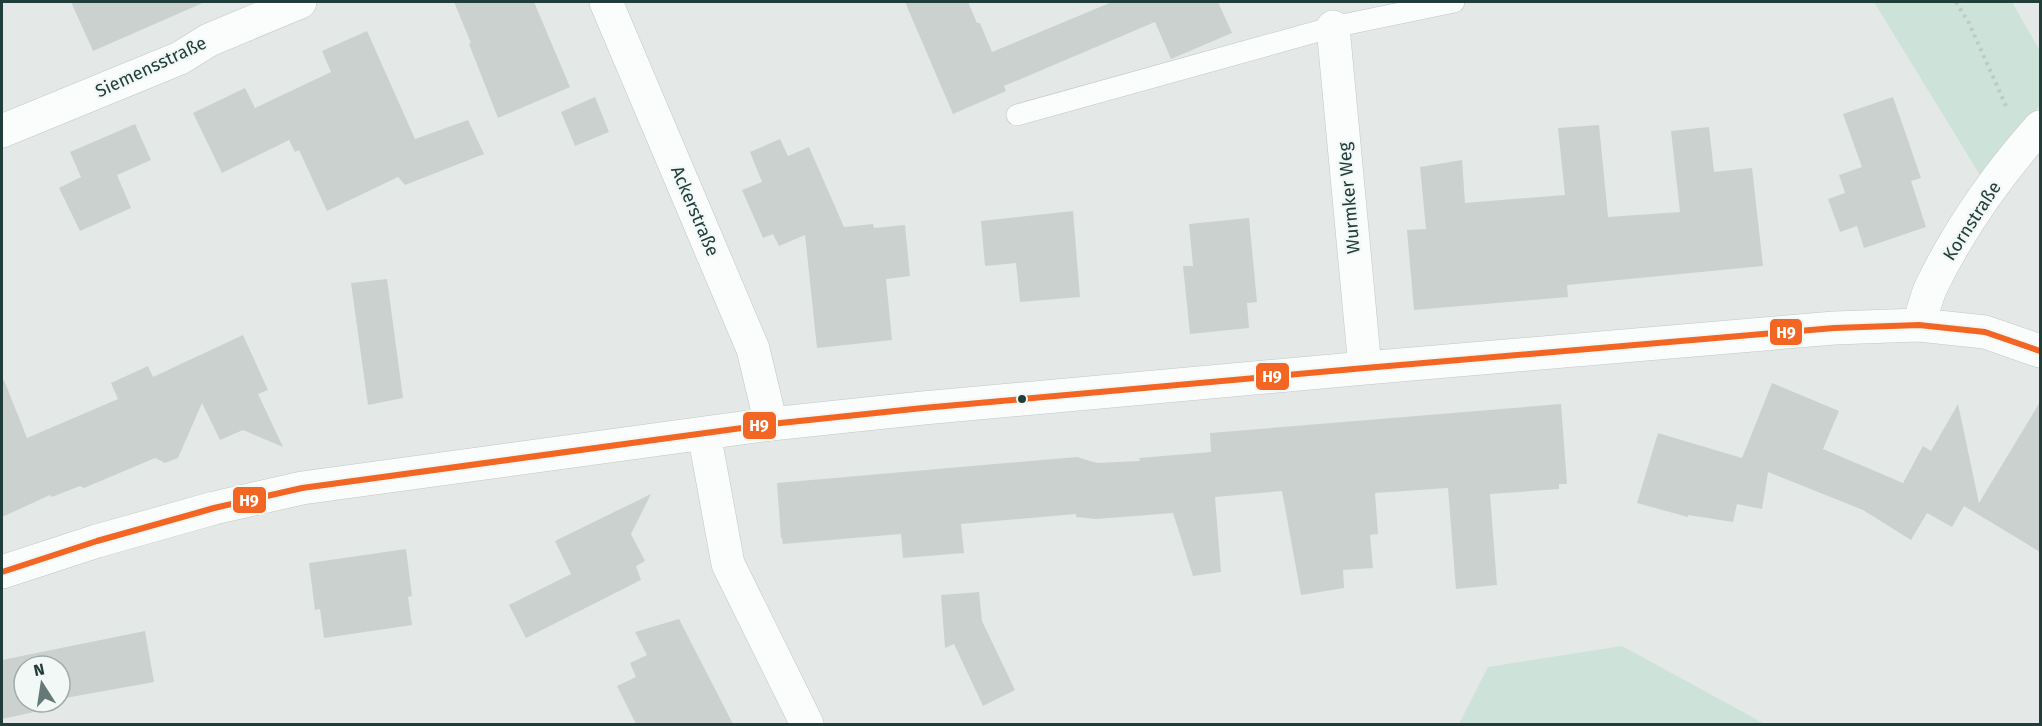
<svg xmlns="http://www.w3.org/2000/svg" width="2042" height="726" font-family="'Fira Sans',sans-serif">
  <rect width="100%" height="100%" fill="#e4e9e8"/>
  <path fill="#cde2d8" d="M1874,2h138l28,49v54l-57,75z
    M1622,646l143,78h-306l29,-57z"/>
  <path fill="#cbd1cf" d="M71,2h134l-112,49z
    M454,2h80l36,85 -72,31 -29,-74 2,-1z
    M905,2h63l9,21h3l12,29 120,-50h106l14,31 -61,26 -16,-37 -151,64 2,5 -53,23z
    M367,31l48,108 53,-19 16,34 -79,31 -7,-8 -71,34 -28,-61 -4,2 -6,-12 -67,33 -29,-60 52,-25 10,20 76,-36 -9,-21z
    M595,97l14,35 -34,14 -14,-34z
    M1893,97l28,81 -10,3 15,46 -62,21 -7,-22 -17,6 -12,-33 17,-6 -6,-18 23,-8 -19,-53z
    M135,124l16,36 -34,15 14,33 -51,23 -21,-43 22,-11 -11,-25z
    M1599,125l9,92 72,-5 -9,-81 38,-4 5,45 38,-4 11,98 -196,19 1,12 -154,13 -7,-80 19,-1 -6,-62 42,-7 3,43 100,-8 -7,-67z
    M780,139l8,17 21,-9 35,80 29,-3 1,4 31,-3 5,51 -24,3 6,61 -75,8 -12,-113 -26,11 -6,-12 -10,4 -21,-48 20,-8 -12,-30z
    M1073,211l7,86 -60,5 -4,-39 -31,3 -4,-45z
    M1249,218l8,84 -10,1 2,25 -59,6 -7,-68h10l-4,-42z
    M387,279l16,119 -35,7 -17,-122z
    M243,335l25,55 -10,4 25,53 -40,-17 -23,10 -18,-37 -24,55 -13,5 -10,-5 -71,30 -4,-2 -28,11 -2,-2 -48,22v-137h2l23,58 91,-39 -7,-16 37,-17 5,11z
    M1772,383l67,28 -16,38 80,34 20,-37 8,5 27,-47 21,99 61,-101v150l-76,-46 -12,21 -25,-14 -16,27 -48,-30 -95,-38 -6,37 -25,-5 -4,18 -45,-7v2l-51,-14 21,-70 84,25z
    M1561,404l6,80h-8v5l-69,5 7,91 -41,4 -8,-101 -73,5 3,41 -8,1 3,33 -30,2 1,18 -43,7 -19,-104 -67,6 6,75 -28,4 -20,-63 -77,6 -20,-2v-3l-115,10 3,29 -61,5 -2,-24 -118,10 -1,-6h-1l-4,-55 300,-26 20,6 43,-2 -1,-3 72,-6 -1,-19z
    M651,494l-20,40 14,27 -9,5 5,14 -115,58 -17,-33 62,-31 -16,-33z
    M406,549l6,47 -4,1 4,28 -88,13 -4,-29 -5,1 -6,-47z
    M979,592l3,29 33,69 -32,16 -29,-62 -9,4 -4,-53z
    M679,619l54,105h-97l-19,-38 19,-9 -6,-14 17,-8 -12,-23z
    M145,631l9,51 -94,17v-33h-36v36h32l1,5 -55,12v-59z"/>
  <g fill="none" stroke-linecap="round" stroke-linejoin="round">
    <defs>
      <path id="lane" d="M1017,115l316,-88 121,-25"/>
      <path id="street" d="M606,2l147,347 18,75
        M1333,27l32,341
        M2,131l178,-73 29,-18 91,-38
        M1919,325c4,-13 7,-28 13,-40 28,-57 66,-111 108,-158
        M704,433l24,131 79,160
        M2,572l95,-31 117,-33 88,-20 469,-64 152,-16 442,-40 469,-40 85,-3 66,7 55,19"/>
    </defs>
    <use href="#lane" stroke="#c1c6c5" stroke-width="22"/>
    <use href="#street" stroke="#c1c6c5" stroke-width="34"/>
    <path stroke="#c1c9c8" stroke-width="4" stroke-dasharray="3 4.5" stroke-linecap="butt" d="M1956,2l13,21 37,83"/>
    <use href="#lane" stroke="#fbfcfc" stroke-width="21"/>
    <use href="#street" stroke="#fbfcfc" stroke-width="33"/>
    <defs>
      <path id="bus-1" d="M2,572l95,-31 117,-33 88,-20 469,-64 152,-16 442,-40 469,-40 85,-3 66,7 55,19"/>
    </defs>
    <use href="#bus-1" stroke="#f2f8f6" stroke-width="10"/>
    <use href="#bus-1" stroke="#f26522" stroke-width="6"/>
  </g>
  <circle fill="#213d3a" stroke="#f2f8f6" stroke-width="2" cx="1022" cy="399" r="5"/>
  <g text-anchor="middle" stroke-width="4.5" stroke-linejoin="round" paint-order="stroke">
    <g font-size="18" fill="#213d3a" stroke="#f2f8f6">
      <text transform="translate(151 67) rotate(-25)" y="6">Siemensstraße</text>
      <text transform="translate(1349 198) rotate(-95)" y="6">Wurmker Weg</text>
      <text transform="translate(695 211) rotate(67)" y="6">Ackerstraße</text>
      <text transform="translate(1972 221) rotate(-57)" y="6">Kornstraße</text>
    </g>
  </g>
  <g stroke="#f2f8f6" stroke-width="2">
    <rect x="1769" y="318" width="34" height="28" rx="6" fill="#f26522"/>
    <rect x="1255" y="362" width="35" height="29" rx="6" fill="#f26522"/>
    <rect x="742" y="411" width="35" height="29" rx="6" fill="#f26522"/>
    <rect x="232" y="486" width="35" height="28" rx="6" fill="#f26522"/>
  </g>
  <g font-size="16" text-anchor="middle" font-weight="bold" fill="#fff">
    <text x="1786" y="338">H9</text>
    <text x="1272" y="382">H9</text>
    <text x="759" y="431">H9</text>
    <text x="249" y="506">H9</text>
  </g>
  <rect width="2042" height="726" fill="none" stroke="#213d3a" stroke-width="6"/>
  <g transform="translate(42 684) rotate(348)"><circle r="28" fill="#f2f8f6" stroke="#9eadab" stroke-width="1.5"/>
  <path d="M0-4.5L10 22L0 15L-10 22Z" fill="#657977"/>
  <text y="-9" font-size="16" font-weight="bold" text-anchor="middle" fill="#213d3a">N</text>
  </g>
</svg>
